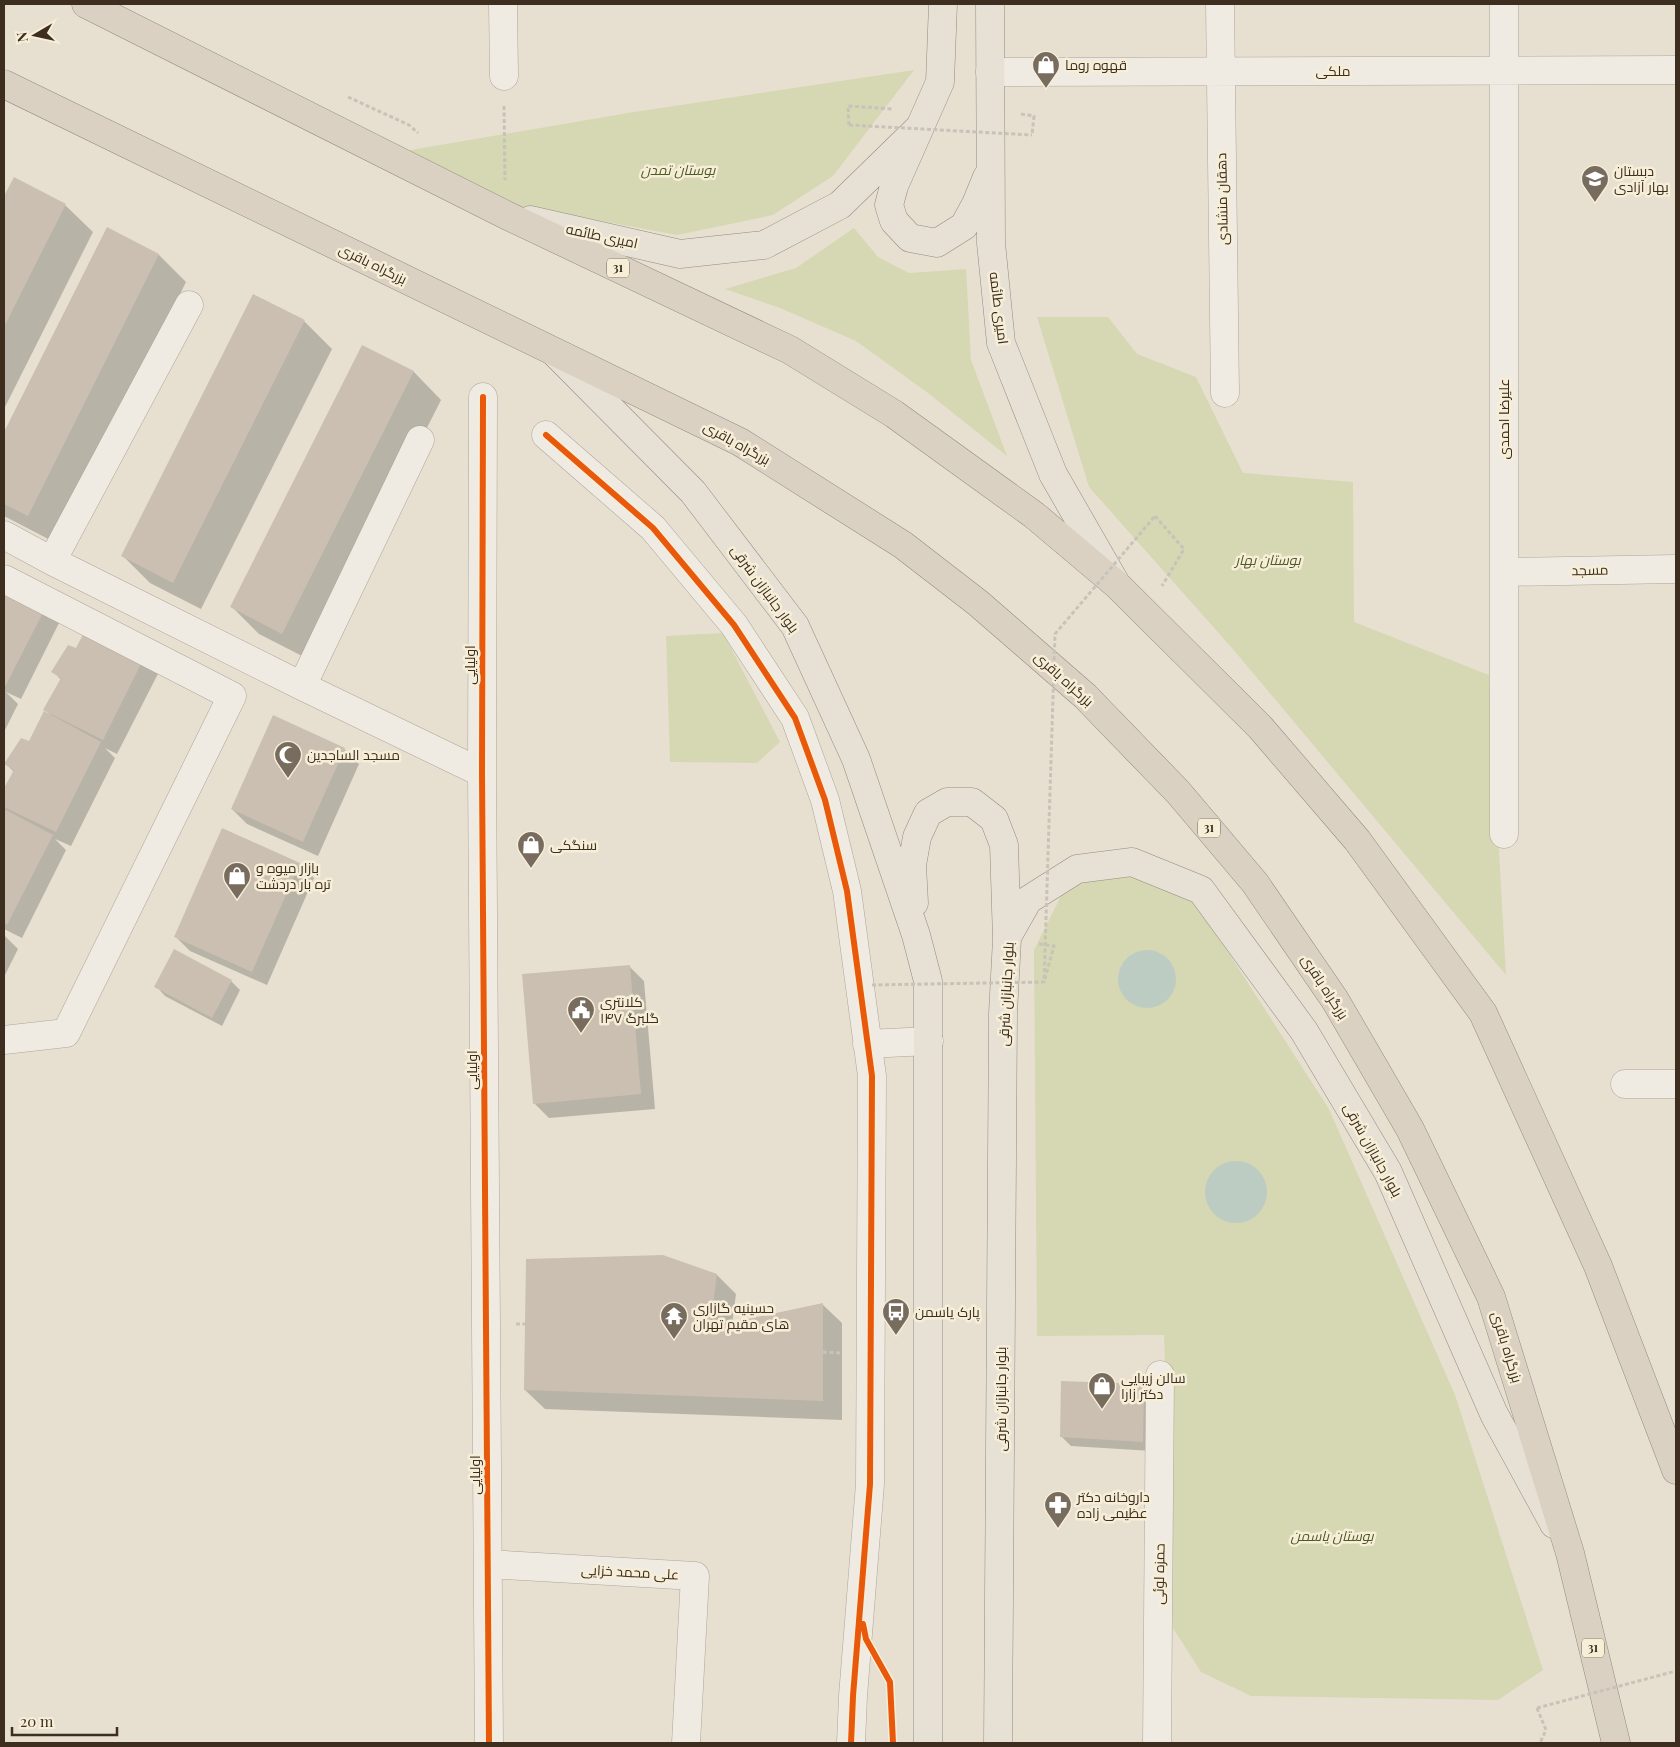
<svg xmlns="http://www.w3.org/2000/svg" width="1680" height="1747" font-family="'Playfair Display',Cairo,serif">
  <rect width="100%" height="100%" fill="#e7e0d1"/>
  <path fill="#d6d7b3" d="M914,70l-81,106 -60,39 -96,20 -156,-29 -116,-55 229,-39z
    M854,228l24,29 31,16 57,-4 5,91 36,96 -79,-63 -72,-52 -76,-33 -55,-19 71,-21z
    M1037,317h71l29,37 59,23 47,96 110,9 1,140 135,53 17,300 -274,-327 -143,-161z
    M723,633l57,109 -23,21 -87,-1 -4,-126z
    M1155,870l46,40 128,199 126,286 88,275 -45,30 -247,-4 -50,-24 -28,-44 -9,-293 -127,1 -3,-386 34,-68z"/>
  <path fill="#bcccc2" d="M1118 979a29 29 0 1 1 58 0a29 29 0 1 1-58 0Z
    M1205 1192a31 31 0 1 1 62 0a31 31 0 1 1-62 0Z"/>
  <path fill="#0003" d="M14,179l51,26 28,27 -89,177v-210z
    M108,229l51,26 27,27 -130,261 -52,-27v-81z
    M254,296l51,26 27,27 -131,260 -51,-26 -27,-27z
    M363,346l51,26 27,28 -131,260 -51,-26 -27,-27z
    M4,571l61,40 -44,88 -15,-7 12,12 -14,28z
    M69,647l93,19 -45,88 -12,-6 10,10 -44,88 -16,-7 11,11 -44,88 -18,-9v-138l10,-19 -8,-8 24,-21 22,-26 -7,-8 16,-29 -8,-9z
    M344,749l15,15 -41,92 -71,-32 -15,-15z
    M299,864l15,14 -47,107 -77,-34 -15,-15z
    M4,935l14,14 -14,28z
    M629,966l15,15 11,128 -106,9 -14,-14z
    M231,981l9,9 -18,36 -57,-30 -9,-10z
    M717,1275l19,19 -4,30 90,-20 20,19v97l-297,-11 -20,-19z
    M1143,1385l10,9 -1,57 -81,-5 -10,-10z"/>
  <path fill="#cbbfb2" d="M14,177l52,27 -62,123v-131z
    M107,227l52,27 -131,262 -24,-12v-72z
    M253,294l52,26 -132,263 -52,-27z
    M362,345l52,26 -132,263 -52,-27z
    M4,570l48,25 -46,90 -2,-1z
    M91,619l57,31 -45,90 -60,-30 18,-32 -10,-6 17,-27 8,3z
    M44,711l57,31 -45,90 -52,-25v-19l10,-18 -10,-6 17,-26 8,3z
    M273,715l72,33 -42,94 -72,-33z
    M4,809l49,26 -46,90 -3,-2z
    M222,828l78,35 -48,109 -78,-35z
    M174,949l58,31 -20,38 -58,-31z
    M630,965l11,129 -108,10 -11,-130z
    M663,1255l54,19 -7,53 113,-24v98l-299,-11 2,-131z
    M1061,1381l83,3 -1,58 -83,-5z"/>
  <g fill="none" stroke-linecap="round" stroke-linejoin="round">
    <defs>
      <path id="minor" d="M503,4l1,72
        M1220,4l5,389
        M990,72l686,-2
        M483,397l-1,376 7,970
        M546,435l107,93 81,97 61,93 30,82 22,91 25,185 -2,408 -17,212 -2,47
        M4,535l48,26 250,125 180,87
        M52,561l137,-256
        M1504,572l172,-3
        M4,579l228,117 -166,337 -62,7
        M302,686l118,-246
        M1504,834v-830
        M867,1044l62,-3
        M1625,1084h51
        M488,1564l207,12 -9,167
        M1157,1743l3,-368"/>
      <path id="major" d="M943,4l-3,78 -46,104 -5,19 5,16 16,17 27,5 27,-17 12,-22 11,-27
        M990,4l1,239 10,100 52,131 62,108
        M530,220l150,34 84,-9 76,-40 80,-78
        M556,354l137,138 102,134 61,133 60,176 12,46v762
        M914,903l-2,-38 5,-28 11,-24 19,-11h25l22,17 10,26 3,94 -4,74 -5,730
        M1007,937l21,-37 49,-31 55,-7 69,28 103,141 84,141 106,242 60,110"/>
      <path id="highway" d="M86,4l420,211 284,135 104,64 140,101 83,70 143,142 97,113 126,173 115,253 78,204
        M4,84l736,358 163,103 75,58 107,93 93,96 77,91 80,117 75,129 81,168 79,256 46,190"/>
    </defs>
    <use href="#minor" stroke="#ada599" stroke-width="29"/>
    <use href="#major" stroke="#928b80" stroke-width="29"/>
    <use href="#highway" stroke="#928b80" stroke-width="29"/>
    <path stroke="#c8c2b9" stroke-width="3" stroke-dasharray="4 2.5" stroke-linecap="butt" d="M348,97l61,28 9,8
      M504,106l1,74
      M1021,114l13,2 -2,19
      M849,125l-1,-19 45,3
      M1155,516l29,33 -22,37
      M1039,944l15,2 -10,36
      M516,1324h9
      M823,1352l17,1
      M1537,1708l9,22 -6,13"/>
    <use href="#minor" stroke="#efebe3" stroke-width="28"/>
    <use href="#major" stroke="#e6e1d4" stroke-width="28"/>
    <use href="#highway" stroke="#dad1c2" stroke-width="28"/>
    <path stroke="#c8c2b9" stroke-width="3" stroke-dasharray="4 2.5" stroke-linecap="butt" d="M849,125l183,10
      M872,985l172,-3 11,-348 100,-118
      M1537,1708l139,-37"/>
    <defs>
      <path id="cycleway" d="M483,397l-1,376 7,970
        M546,435l107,93 81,97 61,93 30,82 22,91 25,185 -2,408 -17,212 -2,47
        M863,1624l3,15 24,43 3,61"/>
    </defs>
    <use href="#cycleway" stroke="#f7eed8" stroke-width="9"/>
    <use href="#cycleway" stroke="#e8590c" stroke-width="6"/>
  </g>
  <defs>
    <symbol id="shop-pin" viewBox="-11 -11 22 30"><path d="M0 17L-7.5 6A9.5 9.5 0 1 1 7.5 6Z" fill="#786c5e" stroke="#f7eed8"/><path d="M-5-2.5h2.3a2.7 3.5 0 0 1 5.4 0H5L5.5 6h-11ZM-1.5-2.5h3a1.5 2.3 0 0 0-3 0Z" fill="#fff"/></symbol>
    <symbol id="school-pin" viewBox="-11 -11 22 30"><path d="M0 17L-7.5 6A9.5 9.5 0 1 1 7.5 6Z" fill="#786c5e" stroke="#f7eed8"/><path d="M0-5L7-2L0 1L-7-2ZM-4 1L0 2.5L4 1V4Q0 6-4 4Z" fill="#fff"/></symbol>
    <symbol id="mosque-pin" viewBox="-11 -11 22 30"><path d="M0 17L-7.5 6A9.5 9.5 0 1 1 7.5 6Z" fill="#786c5e" stroke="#f7eed8"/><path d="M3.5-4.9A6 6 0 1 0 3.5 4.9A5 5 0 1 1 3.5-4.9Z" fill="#fff"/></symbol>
    <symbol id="civic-pin" viewBox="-11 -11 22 30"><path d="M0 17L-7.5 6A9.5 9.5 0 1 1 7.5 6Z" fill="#786c5e" stroke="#f7eed8"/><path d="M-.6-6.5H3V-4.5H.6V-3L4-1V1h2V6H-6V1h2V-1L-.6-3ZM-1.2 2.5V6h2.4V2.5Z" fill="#fff"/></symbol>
    <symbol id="bus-pin" viewBox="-11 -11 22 30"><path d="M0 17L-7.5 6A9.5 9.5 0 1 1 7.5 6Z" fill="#786c5e" stroke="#f7eed8"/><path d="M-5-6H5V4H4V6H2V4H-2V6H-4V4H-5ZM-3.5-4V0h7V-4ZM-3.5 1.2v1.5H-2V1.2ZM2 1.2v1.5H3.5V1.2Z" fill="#fff"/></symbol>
    <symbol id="temple-pin" viewBox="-11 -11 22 30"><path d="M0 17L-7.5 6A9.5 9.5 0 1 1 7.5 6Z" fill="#786c5e" stroke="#f7eed8"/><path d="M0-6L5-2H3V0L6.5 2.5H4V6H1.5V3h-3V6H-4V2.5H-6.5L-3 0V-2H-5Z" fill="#fff"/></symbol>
    <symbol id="pharmacy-pin" viewBox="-11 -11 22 30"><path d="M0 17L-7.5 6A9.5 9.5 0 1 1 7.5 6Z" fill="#786c5e" stroke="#f7eed8"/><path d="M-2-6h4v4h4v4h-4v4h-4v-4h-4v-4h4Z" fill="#fff"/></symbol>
  </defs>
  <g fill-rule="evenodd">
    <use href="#shop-pin" x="1030" y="49" width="32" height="43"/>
    <use href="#school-pin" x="1579" y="163" width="32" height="43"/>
    <use href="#mosque-pin" x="272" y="739" width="32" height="43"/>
    <use href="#shop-pin" x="515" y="829" width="32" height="43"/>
    <use href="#shop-pin" x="221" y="860" width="32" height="43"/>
    <use href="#civic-pin" x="565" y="994" width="32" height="43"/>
    <use href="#bus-pin" x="880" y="1296" width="32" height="43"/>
    <use href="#temple-pin" x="658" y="1300" width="32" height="43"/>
    <use href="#shop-pin" x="1086" y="1370" width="32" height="43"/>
    <use href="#pharmacy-pin" x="1042" y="1489" width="32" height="43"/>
  </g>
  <g text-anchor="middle" stroke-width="5" stroke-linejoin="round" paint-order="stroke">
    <g fill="#f7eed8" stroke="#756857" stroke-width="1">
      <rect x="607" y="258.5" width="22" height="19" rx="4"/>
      <rect x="1198" y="818.5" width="22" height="19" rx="4"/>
      <rect x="1582" y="1638.5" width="22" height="19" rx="4"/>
    </g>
    <g font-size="12" font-weight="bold" fill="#3d2e20">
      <text x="618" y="272">31</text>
      <text x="1209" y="832">31</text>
      <text x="1593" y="1652">31</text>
    </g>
    <g font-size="14" fill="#3d2e20" stroke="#f7eed8" text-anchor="start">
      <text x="1065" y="70">قهوه روما</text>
      <text x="1614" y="176">دبستان<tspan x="1614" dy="16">بهار آزادی</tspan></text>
      <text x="307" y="760">مسجد الساجدین</text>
      <text x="550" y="850">سنگکی</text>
      <text x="256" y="873">بازار میوه و<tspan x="256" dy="16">تره بار دردشت</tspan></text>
      <text x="600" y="1007">کلانتری<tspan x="600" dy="16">۱۴۷ گلبرگ</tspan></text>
      <text x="693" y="1313">حسینیه گازاری<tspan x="693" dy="16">های مقیم تهران</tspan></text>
      <text x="915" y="1317">پارک یاسمن</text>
      <text x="1121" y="1383">سالن زیبایی<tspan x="1121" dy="16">دکتر زارا</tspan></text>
      <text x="1077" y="1502">داروخانه دکتر<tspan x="1077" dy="16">عظیمی زاده</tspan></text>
    </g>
    <g font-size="14" fill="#3d2e20" stroke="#f7eed8">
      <text x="1333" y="76">ملکی</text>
      <text transform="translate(1222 199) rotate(-91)" y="5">دهقان منشادی</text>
      <text transform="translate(602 236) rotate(12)" y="5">امیری طائمه</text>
      <text transform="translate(373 264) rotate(26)" y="5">بزرگراه باقری</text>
      <text transform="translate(999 308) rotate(83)" y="5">امیری طائمه</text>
      <text transform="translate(1504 419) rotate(-90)" y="5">علیرضا احمدی</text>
      <text transform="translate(737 443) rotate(29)" y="5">بزرگراه باقری</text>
      <text transform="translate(1590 570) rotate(-1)" y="5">مسجد</text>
      <text transform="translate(765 589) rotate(54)" y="5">بلوار جانبازان شرقی</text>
      <text transform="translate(470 665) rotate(-90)" y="5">اولیایی</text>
      <text transform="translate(1064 679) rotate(42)" y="5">بزرگراه باقری</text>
      <text transform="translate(1325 987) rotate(57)" y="5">بزرگراه باقری</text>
      <text transform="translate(1006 994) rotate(-87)" y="5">بلوار جانبازان شرقی</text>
      <text transform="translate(472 1070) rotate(-90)" y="5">اولیایی</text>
      <text transform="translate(1373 1150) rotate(61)" y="5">بلوار جانبازان شرقی</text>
      <text transform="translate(1507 1347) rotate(73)" y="5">بزرگراه باقری</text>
      <text transform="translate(1001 1399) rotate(-90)" y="5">بلوار جانبازان شرقی</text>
      <text transform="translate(475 1475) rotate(-90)" y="5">اولیایی</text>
      <text transform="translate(630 1572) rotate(3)" y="5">علی محمد خزایی</text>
      <text transform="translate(1159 1574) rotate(-89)" y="5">حمزه لوئی</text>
    </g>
    <g font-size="14" font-style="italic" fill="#4d5a26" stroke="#f7eed8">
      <text x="678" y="175">بوستان تمدن</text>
      <text x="1268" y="565">بوستان بهار</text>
      <text x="1332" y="1541">بوستان یاسمن</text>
    </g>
  </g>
  <rect width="1680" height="1747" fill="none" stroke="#3d2e20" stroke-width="10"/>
  <g transform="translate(35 35) rotate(261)" stroke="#f7eed8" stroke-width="4" paint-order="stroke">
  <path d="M0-4L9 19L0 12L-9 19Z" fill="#3d2e20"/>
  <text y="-8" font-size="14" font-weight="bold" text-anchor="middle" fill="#3d2e20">N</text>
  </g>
  <path d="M12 1727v8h105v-8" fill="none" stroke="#3d2e20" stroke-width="2.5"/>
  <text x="20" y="1727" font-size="15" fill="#3d2e20" stroke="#f7eed8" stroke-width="4" paint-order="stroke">20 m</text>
</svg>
